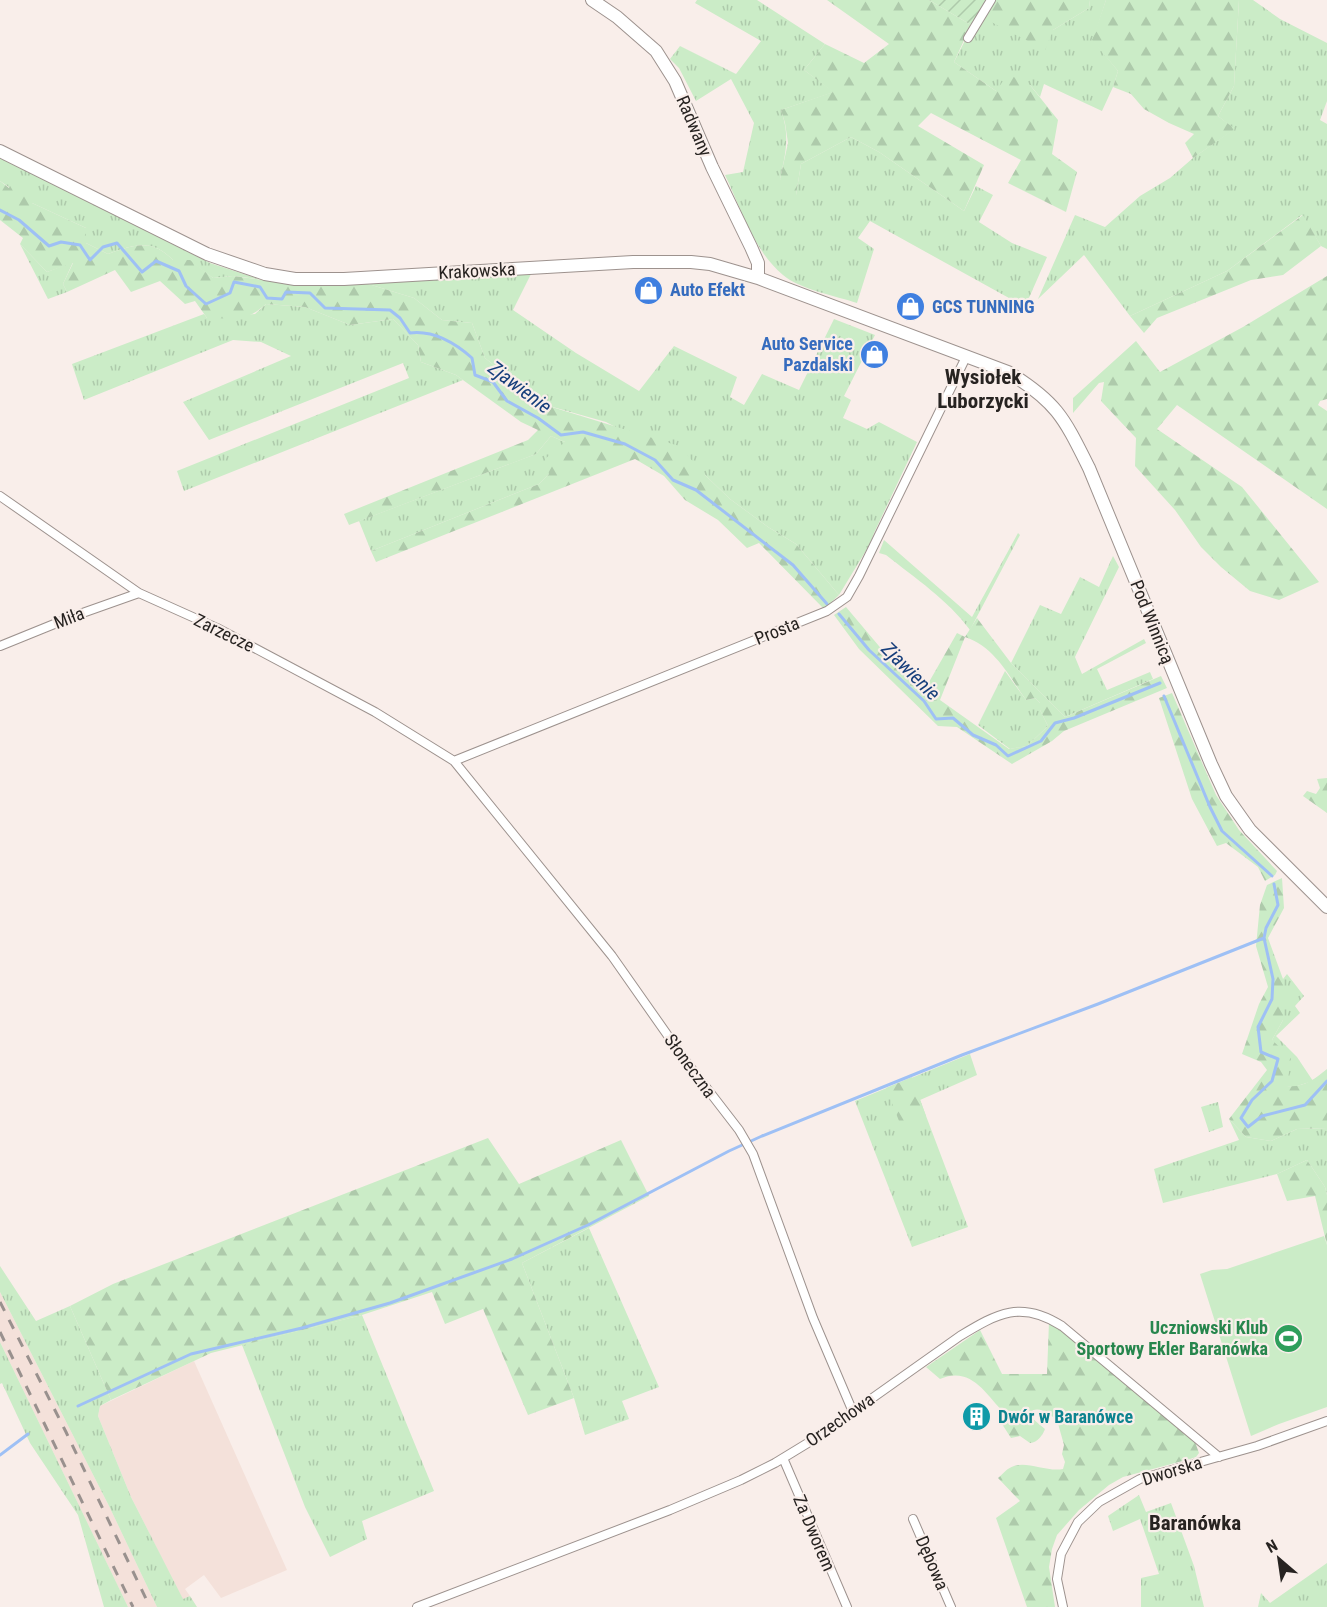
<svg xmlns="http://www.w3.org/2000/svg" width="1327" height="1607" font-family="'Roboto Condensed',sans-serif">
  <defs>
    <pattern id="grass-tufts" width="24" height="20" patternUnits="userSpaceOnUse" patternTransform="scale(1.5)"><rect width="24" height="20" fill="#cbecc7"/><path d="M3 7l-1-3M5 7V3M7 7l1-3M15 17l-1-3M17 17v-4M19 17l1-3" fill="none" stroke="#aecaab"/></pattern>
    <pattern id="forest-firs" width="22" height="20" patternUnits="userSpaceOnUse" patternTransform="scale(1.5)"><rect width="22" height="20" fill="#cbecc7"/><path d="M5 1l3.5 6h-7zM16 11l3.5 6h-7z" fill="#aecaab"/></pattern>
    <pattern id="garden-furrows" width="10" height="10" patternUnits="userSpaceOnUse" patternTransform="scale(1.5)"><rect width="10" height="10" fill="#cbecc7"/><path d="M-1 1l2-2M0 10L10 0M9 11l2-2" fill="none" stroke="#aecaab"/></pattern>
  </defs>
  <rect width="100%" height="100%" fill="#f9eeea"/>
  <path fill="#f4e1da" d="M0,1292l109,214 48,101h-29l-128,-265z
    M194,1361l93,209 -66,28 -17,-23 -19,14 5,7 -7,4 -52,-103 -33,-81 2,-10z"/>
  <path fill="url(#grass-tufts)" d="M697,0h60l68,44 -21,26 30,22 -53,18c9,26 5,42 -1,69l16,16 5,-31 50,-27 28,15 85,59 12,-25 17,9 -14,27 33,21 35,14 -22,50 -155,-86 -12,17 16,11 -17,54c-21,-7 -58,-14 -74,-28 -30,-25 -42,-67 -58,-100l18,-3 11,-49 -23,-44 -35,22 -17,-33 -9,-9 10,-13 56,28 25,-33 -66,-38z
    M1090,0h16l-13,40 25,31 -5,16 -11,24 -58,-27 -4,13 -10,-12 -34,6 -42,-29 24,-47 75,15 36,-22z
    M1239,0h14l27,19 47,24v58l-7,19 7,4v125l-6,-3 -19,-31 -75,56 -97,45 -46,-61 -46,44 37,-84 30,12 35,-31 30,-18 23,-20 41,-29 -16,-13 16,-30z
    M0,157l210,106 49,16 -26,-3 -20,2 -23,-17 -17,-1c-22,-22 -39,-15 -65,-6l-22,-11v-15l-54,-25 -32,-22z
    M20,244l27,28 26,-10 -10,22 4,8 -19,7z
    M531,274l-18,36 63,43 63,38 35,-45 63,31 -7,20 14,8 18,-31 37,16 35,-71 41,16 -31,61 7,4 -8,18 24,11 12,-7 38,20 -43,91 -4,11 -31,51 -43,-51 -28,-17 -38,-28 -25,-24 -99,-53 -64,-18 -57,-46 -13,-35 -30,-3 -28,-22 -49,-15z
    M266,304l39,3 45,18 43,-6 25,26 3,17 35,13 7,5 -279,111 -7,-20 232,-93 -6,-15 -194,77 -26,-38 108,-46 -30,-14 -28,-2 -149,60 -12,-36 132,-50 3,4 48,-4z
    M551,436l14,6 -16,32 -10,10 -168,67 -12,-30 177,-67z
    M1018,533l2,2 -50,95c-22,-30 -55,-52 -84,-75l-7,-2 5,-13 88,77z
    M1113,556l6,11 -44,90 7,17 62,-35 2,4 -49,26 10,21 43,-18 3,7 -88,38 -54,-54 29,-58 21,9 19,-37 19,10z
    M1005,671l21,29 9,-2 5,5v7l8,16 -21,20 -17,3 -32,-24z
    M1287,974l17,22 -9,10 5,7 -24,23 21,21 16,24 -19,6 -8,-1 -14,-46 11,-20v-41z
    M970,1054l7,21 -57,25 48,127 -56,20 -57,-146z
    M1218,1102l5,25 -14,5 -8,-25z
    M1229,1119l17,18 25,4 26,-12 30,-1v67l-2,-8 -18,-27 -30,14 -114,29 -9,-34 85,-29z
    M589,1228l70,159 -37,14 7,18 -44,16 -11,-37 -52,-135z
    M0,1266l36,55 34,-15 41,94 -11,6 -2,10 33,81 52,102 7,-3 7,11h-40l-48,-101 -109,-214z
    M362,1315l72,176 -72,30 5,18 -37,18 -25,-50 -63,-162z
    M0,1342l117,242 11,23h-24l-26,-92 -48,-72 -28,-60 -2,1z
    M1139,1495l7,17 25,-9 23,63 10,41h-63v-29l18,-4 -19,-55 -27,12 -5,-15z
    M1327,1563v44h-69l3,-14 9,10z"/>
  <path fill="url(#forest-firs)" fill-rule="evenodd" d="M827,0h102l42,25 -17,37 42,29 12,-17 22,11 28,35 -6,34 25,18 -11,40 -58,-29 13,-23 -90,-47 -13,13 66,39 -20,46 -85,-59 -28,-15 -50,27 -5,31 -5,9 -11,-25 8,-36 -3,-20 -4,-13 52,-18 -29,-22 21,-26 39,19 25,-19z
    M987,0h103l-1,8 -36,22 -8,20 -67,-35z
    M1106,0h133l-5,86 -16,30 17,13 -42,29 -8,-15 9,-9 -25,-11 -25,-14 -13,-15 -18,-7 5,-16 -26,-31z
    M14,177l19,7 -1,19 54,25v15l22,11c26,-9 43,-16 65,6h17l23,18 20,-2 52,7h80l49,15 28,22 30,3 13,35 57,46 137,42 26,29 25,24 38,28 28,17 43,51 -15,14 -65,-66 -12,5 -29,-28 -33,-20 -21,-24 -29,-17 -259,103 -5,-11 168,-67 10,-10 -4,-15 20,-17 -14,-6 -15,18 -187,71 -5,-11 184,-74 10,-10 -17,-8 -65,-47 -35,-13 -3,-17 -25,-26 -43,6 -45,-18 -39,-3c-21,19 -33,14 -59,14l-12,-17 -10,3 -25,-23 -29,11 -16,-22 -48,22 -4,-8 10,-21 -26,9 -27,-28 3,-6 -23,-18v-39l9,7z
    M1303,215l18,31 -38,29 -32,5 -94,38 -13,15 -14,-17 97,-45z
    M1327,276v123l-7,2 -2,4 9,6v98l-150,-104 -20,24 85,58 77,95 -40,18 -29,-9 -29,-24 -20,-20 -26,-37 -40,-44 1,-28 -35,-37 3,-19 -5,1 -26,30v-15l63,-57 24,31 83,-45z
    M846,607l49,58 14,9 16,15 32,-56 8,4 12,-19 34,45 54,54 96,-41 6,12 -103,43 -12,10 -40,23 -55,-37 -19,-1 -79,-77 -25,-34zM965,637c30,10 44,39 61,63l9,-2 5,5v7l8,16 -21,20 -18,3 -69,-49z
    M1172,693l44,102 23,35 38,41 -2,4 -10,6 -7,-14 -32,-24 -9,3 -25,-47 -33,-101z
    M1327,778v35l-24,-17 4,-5 9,3 4,-6 -3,-9z
    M1282,878l2,30 -16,30 15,41v41l-11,20 19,18 -4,28c16,2 28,-7 40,-17v59l-30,1 -26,12 -25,-4 -17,-18 38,-49 -6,-8 -19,-8 17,-50 9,-17 -12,-41 4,-41 7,-20z
    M912,1077l14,39 -25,10 -15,-38z
    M488,1138l31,46 102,-44 28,56 -127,67 52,135 -46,17 -45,-106 -38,15 -13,-32 -70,23 -151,38 -100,47 -41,-94 43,-22z
    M1307,1160l18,27 2,8v50l-12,-49 -28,5 -10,-27z
    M1049,1322l9,5 137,115 4,11 -3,4 -6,2 -67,18 -14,8 -30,25 -22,25 -5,14 -3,18 6,40h-28l-31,-89 24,-17 -22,-23c5,-4 9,-10 16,-12 13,-5 33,6 49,3l2,-7 -3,-8 2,-9 -7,-25c-8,-6 -18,-15 -27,-8l3,7 12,10c-3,7 -7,13 -15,14l-10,-7 -9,2 -9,-14 2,-11c-19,-20 -33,-47 -64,-34l-14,-12 54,-37 22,44h45z"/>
  <path fill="url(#garden-furrows)" d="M929,0h58l-16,25z"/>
  <path fill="#cbecc7" d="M1324,1236l3,9v162l-48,17 -28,12 -51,-162 12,-4 15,-1z"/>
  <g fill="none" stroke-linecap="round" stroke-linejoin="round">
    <path stroke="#9ec0f5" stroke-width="3" d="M0,210l19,10 30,26 12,-4 19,3 10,15 13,-13 14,-4 25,29 14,-11 23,10 7,15 20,18 24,-11 4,-11 26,5 7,11 15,1 4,-7 24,1 15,15 65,2 10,8 10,15c24,-3 45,10 62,25l3,17 18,7 14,19 31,17 23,17 22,-3 42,12 30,16 18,20 23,10 97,75 34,39
      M839,614l30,36 55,51 12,18 17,-1 20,17 23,10 12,11 33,-15 14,-18 19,-5 86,-35
      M1164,696l46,111 12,24 50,45
      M1274,884l4,21 -12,23 -2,10 9,41 -1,20 -14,28 3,25 17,7 -6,22 -20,19 -11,18 7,9 14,-11 43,-11 22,-24
      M78,1406l113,-52 111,-26 88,-25 122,-44 76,-34 141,-74 33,-15 200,-81 136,-51 166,-66
      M0,1455l28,-21"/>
    <defs>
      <path id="street" d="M968,38l23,-38
        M0,496l139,97 78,35 158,84 79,49 158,195 73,104 54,70 14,24 60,164 40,94
        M0,646l74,-30 65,-23
        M454,761l373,-150 20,-14 12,-21 108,-221
        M783,1458l64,149
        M913,1519l38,88
        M417,1607l253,-97 71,-30 34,-17 41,-25 144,-102c38,-23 61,-36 102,-10l157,131
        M1063,1607l-6,-28 4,-25 17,-32 21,-20 41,-23 117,-33 70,-25"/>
      <path id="secondary" d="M592,0l25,17 39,34 19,30 37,86 39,80 7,16v15
        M0,151l207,103 58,20 30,5h49l289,-17h58l19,2 48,14 250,94c49,30 56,46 81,96l122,296 15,32 24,34 77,77"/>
    </defs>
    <use href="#street" stroke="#9d928e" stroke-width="10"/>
    <use href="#secondary" stroke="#9d928e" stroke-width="14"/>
    <use href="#street" stroke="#fff" stroke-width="8"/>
    <use href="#secondary" stroke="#fff" stroke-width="12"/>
    <path stroke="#99918e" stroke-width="3" stroke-dasharray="10 10" stroke-linecap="butt" d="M0,1302l66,130 84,175
      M0,1332l133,275"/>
  </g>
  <defs>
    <symbol id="shop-disc" viewBox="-11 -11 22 22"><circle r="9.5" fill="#3f7fe0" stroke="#f9eeea"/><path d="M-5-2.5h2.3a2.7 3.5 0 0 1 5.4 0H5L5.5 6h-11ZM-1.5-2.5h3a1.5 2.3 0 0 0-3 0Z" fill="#fff"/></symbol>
    <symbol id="stadium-disc" viewBox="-11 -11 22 22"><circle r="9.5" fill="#2e9e5b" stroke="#f9eeea"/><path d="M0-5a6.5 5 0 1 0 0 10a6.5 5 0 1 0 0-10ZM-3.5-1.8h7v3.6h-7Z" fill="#fff"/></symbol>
    <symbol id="building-disc" viewBox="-11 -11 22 22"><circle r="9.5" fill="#0f9aa8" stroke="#f9eeea"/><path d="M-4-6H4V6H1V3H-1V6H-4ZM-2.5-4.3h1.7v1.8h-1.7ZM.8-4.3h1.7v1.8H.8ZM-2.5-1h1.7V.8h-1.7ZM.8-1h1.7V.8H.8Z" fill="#fff"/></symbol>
  </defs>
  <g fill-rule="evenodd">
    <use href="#shop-disc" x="632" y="274" width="33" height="33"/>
    <use href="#shop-disc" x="894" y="290" width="33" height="33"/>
    <use href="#shop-disc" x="858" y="338" width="33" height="33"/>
    <use href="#stadium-disc" x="1272" y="1322" width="33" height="33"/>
    <use href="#building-disc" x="960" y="1400" width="33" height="33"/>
  </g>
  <g text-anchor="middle" stroke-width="4.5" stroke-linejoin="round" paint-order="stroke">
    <g font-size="18" fill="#272321" stroke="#f9eeea">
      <text transform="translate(694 126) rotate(67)" y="6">Radwany</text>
      <text transform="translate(477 271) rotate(-3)" y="6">Krakowska</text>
      <text transform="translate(69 618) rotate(-21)" y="6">Miła</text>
      <text transform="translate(1152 622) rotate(68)" y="6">Pod Winnicą</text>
      <text transform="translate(777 631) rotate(-22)" y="6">Prosta</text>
      <text transform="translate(224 633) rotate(26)" y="6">Zarzecze</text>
      <text transform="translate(690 1066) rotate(54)" y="6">Słoneczna</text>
      <text transform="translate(840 1420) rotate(-35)" y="6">Orzechowa</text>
      <text transform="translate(1172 1471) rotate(-17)" y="6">Dworska</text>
      <text transform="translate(814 1533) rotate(67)" y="6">Za Dworem</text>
      <text transform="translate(932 1563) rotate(67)" y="6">Dębowa</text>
    </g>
    <g font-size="18" font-weight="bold" fill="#366cbe" stroke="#f9eeea" text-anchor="start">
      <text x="670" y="296">Auto Efekt</text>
      <text x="932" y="313">GCS TUNNING</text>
      <text x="853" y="350" text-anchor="end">Auto Service<tspan x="853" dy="21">Pazdalski</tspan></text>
    </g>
    <g font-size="18" font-weight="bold" fill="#27864d" stroke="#f9eeea" text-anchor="end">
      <text x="1268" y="1334">Uczniowski Klub<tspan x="1268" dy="21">Sportowy Ekler Baranówka</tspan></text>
    </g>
    <g font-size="18" font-weight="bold" fill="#0d838f" stroke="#f9eeea" text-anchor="start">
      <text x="998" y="1423">Dwór w Baranówce</text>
    </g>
    <g font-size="20" font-style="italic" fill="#163e7b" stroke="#f9eeea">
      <text transform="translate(520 387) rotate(37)" y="7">Zjawienie</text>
      <text transform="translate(911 671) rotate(45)" y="7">Zjawienie</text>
    </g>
    <g font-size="21" font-weight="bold" fill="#272321" stroke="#f9eeea">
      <text x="983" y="384">Wysiołek<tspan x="983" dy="24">Luborzycki</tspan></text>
      <text x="1195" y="1530">Baranówka</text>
    </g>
  </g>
  <g transform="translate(1279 1559) rotate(331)" stroke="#f9eeea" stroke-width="4.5" paint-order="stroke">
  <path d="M0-4.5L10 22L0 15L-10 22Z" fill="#272321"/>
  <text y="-9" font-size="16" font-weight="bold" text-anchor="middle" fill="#272321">N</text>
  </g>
</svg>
